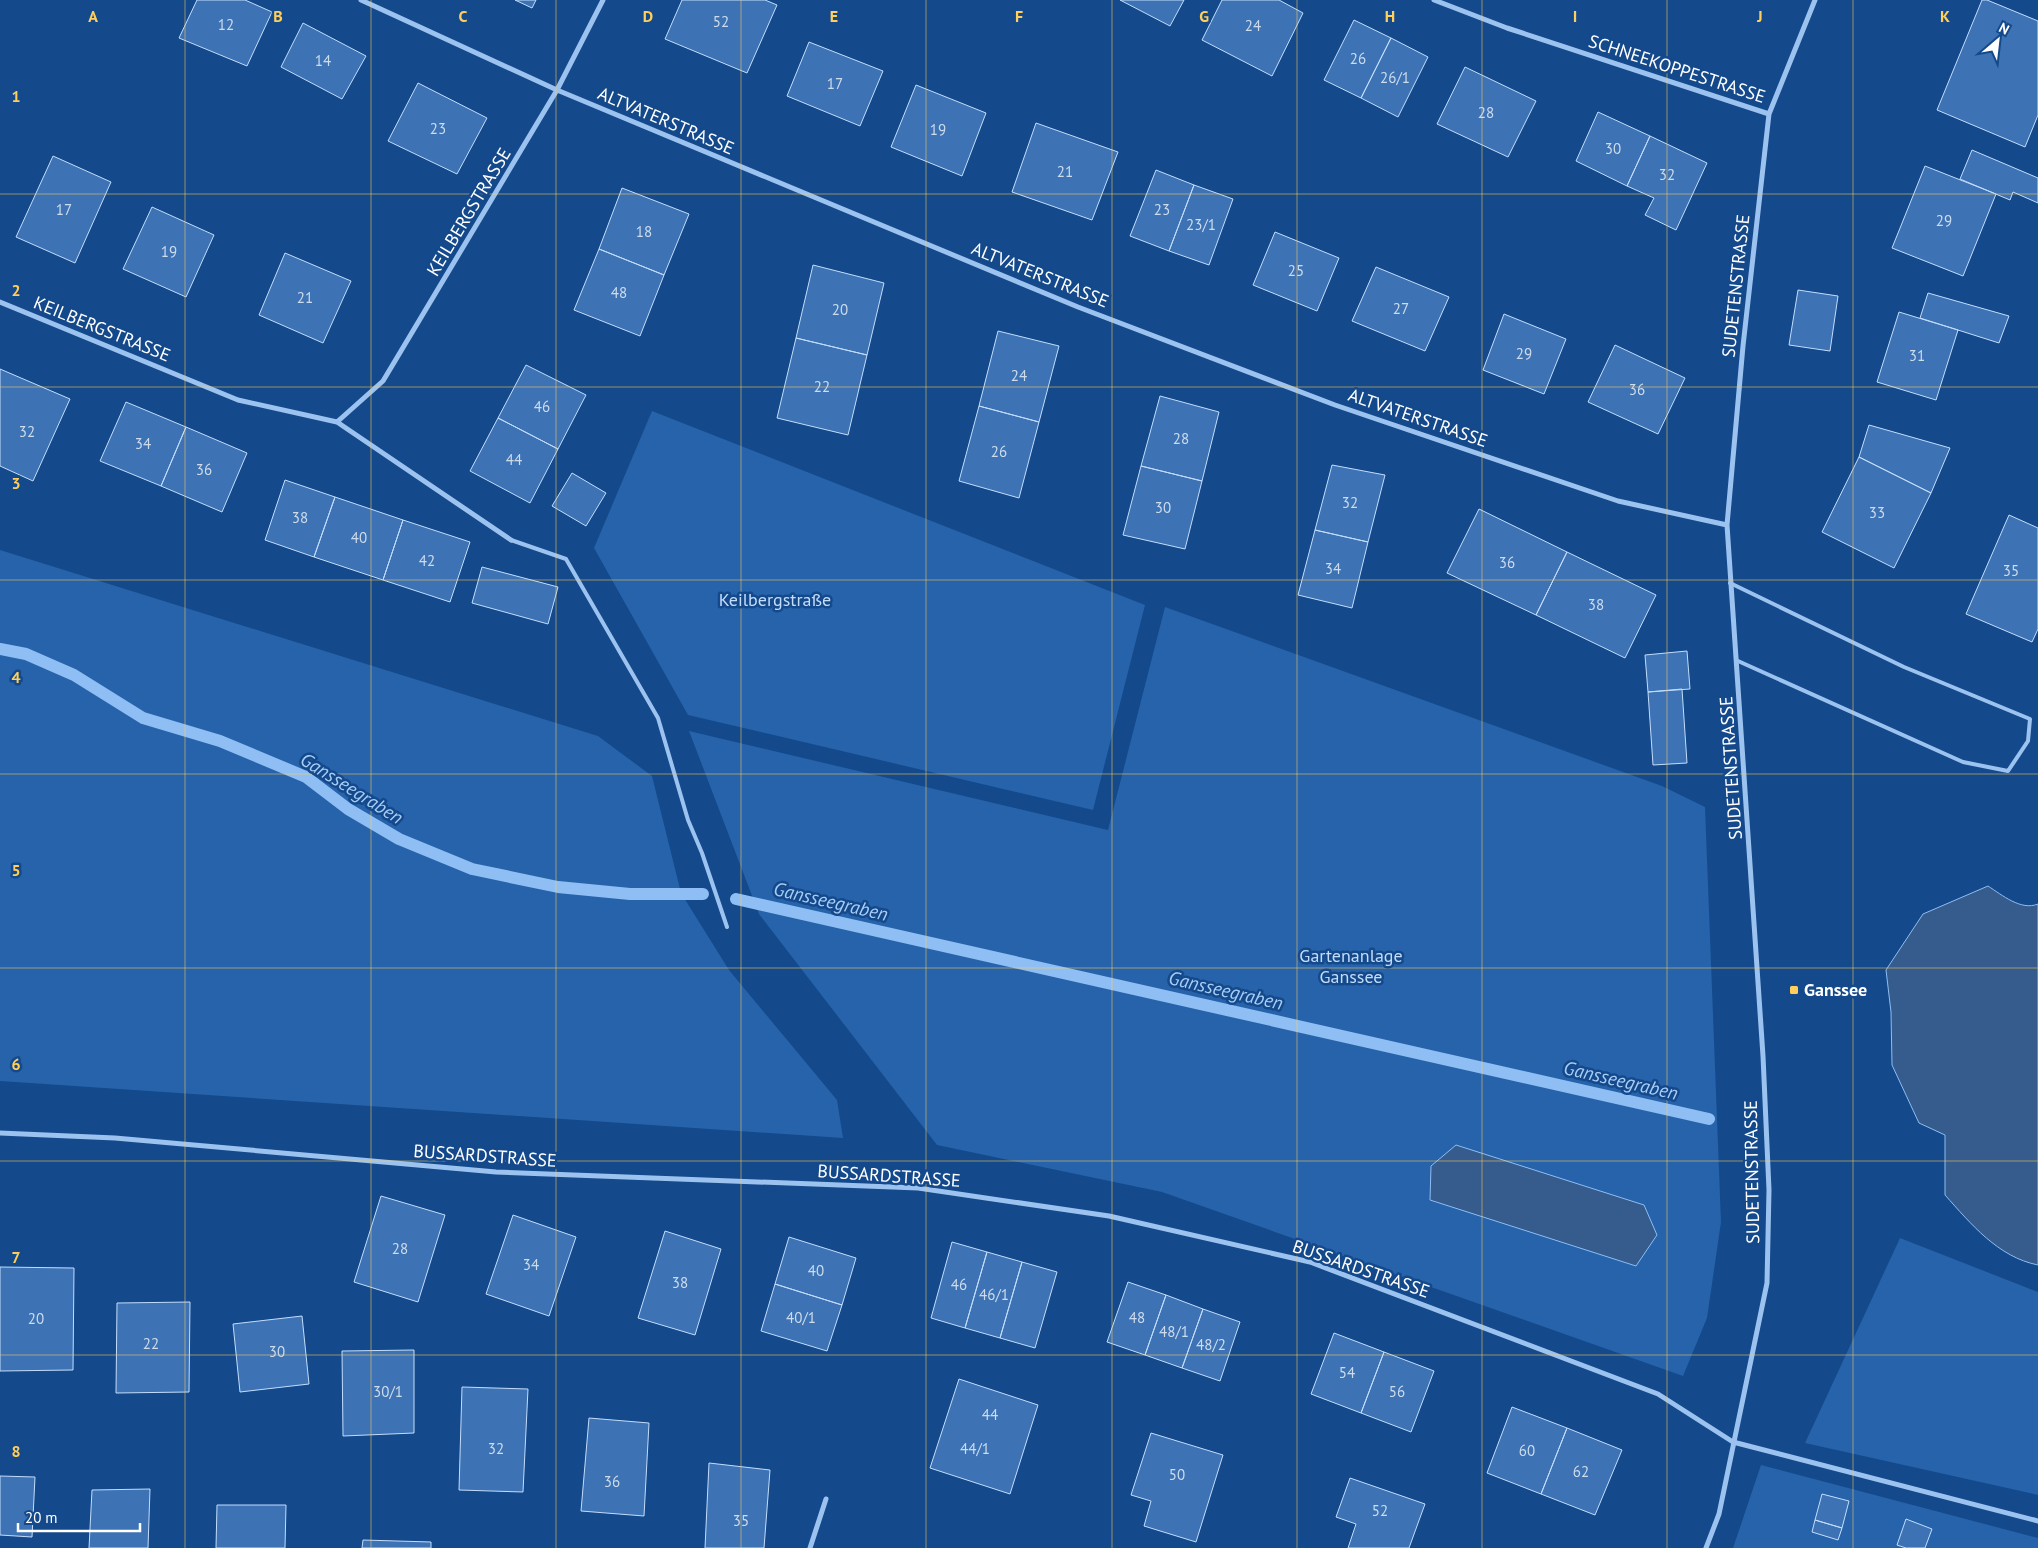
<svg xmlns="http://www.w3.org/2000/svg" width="2038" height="1548" font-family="'PT Sans',sans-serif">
  <rect width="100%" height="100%" fill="#14498b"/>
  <path fill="#2663aa" d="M652,411l493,194 -52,205 -405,-95 -94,-167z
    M0,550l598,186 54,40 29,117 48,77 108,130 6,38 -843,-57z
    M1165,607l497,179 43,21 16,415 -14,96 -24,58 -521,-184 -225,-47 -178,-231 -70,-183 419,99z
    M1900,1238l138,54v203l-233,-52z
    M1761,1465l277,73v10h-305z"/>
  <path fill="#355c8d" stroke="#8ebef3" d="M1988,886c14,9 33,25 50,18v361c-40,-8 -67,-41 -93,-70v-60l-26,-12 -27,-58 -1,-53 -5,-42 37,-56z
    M1456,1145l188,60 13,30 -21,31 -206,-66 1,-34z"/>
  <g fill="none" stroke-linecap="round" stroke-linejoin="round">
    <path stroke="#8ebef3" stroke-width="12" d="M0,649l26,5 48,21 69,43 77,23 86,36 42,32 51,30 73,30 86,18 72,7h73
      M736,899l973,220"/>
  </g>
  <path fill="#3d73b5" stroke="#c3ddfc" d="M197,0h48l27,12 -25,54 -68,-28z
    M515,0h21l-4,8z
    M682,0h83l12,5 -30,68 -82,-34z
    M1120,0h64l-14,26z
    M1222,0h57l24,13 -31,63 -70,-36z
    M1982,0h5l51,21v94l-13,32 -88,-37z
    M1354,20l37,18 -30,60 -37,-18z
    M303,23l63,33 -24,43 -61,-32z
    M1391,38l37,19 -30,60 -37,-19z
    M809,42l74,29 -23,55 -73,-30z
    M1465,67l71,34 -28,56 -71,-33z
    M418,83l69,35 -30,56 -69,-33z
    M916,85l70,28 -24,63 -71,-29z
    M1598,112l52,24 -23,50 -51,-25z
    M1036,123l82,29 -26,68 -80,-28z
    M1650,136l57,27 -31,67 -31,-15 9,-17 -27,-12z
    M1972,150l66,28v25l-25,-11 -3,8 -50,-21z
    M53,156l58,26 -36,81 -59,-26z
    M1925,166l71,28 -33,82 -71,-28z
    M1156,170l38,15 -25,66 -39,-15z
    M1194,185l39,14 -24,66 -40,-14z
    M622,188l67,26 -25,61 -65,-26z
    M152,207l62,28 -28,62 -63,-28z
    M1275,232l64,26 -22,53 -64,-26z
    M599,249l65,26 -24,61 -66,-26z
    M285,253l66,28 -28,62 -64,-28z
    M813,265l71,18 -17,72 -71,-17z
    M1376,267l73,30 -24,54 -73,-30z
    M1798,290l40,6 -8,55 -41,-6z
    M1928,293l81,23 -10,27 -79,-25z
    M1899,312l59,18 -22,70 -59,-18z
    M1504,314l62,25 -22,55 -61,-24z
    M998,331l61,15 -20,76 -60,-16z
    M796,338l71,17 -19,80 -71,-17z
    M1615,345l70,33 -27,56 -70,-32z
    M526,365l60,30 -28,54 -60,-31z
    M0,369l70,30 -37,82 -33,-15z
    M1160,396l59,16 -17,69 -61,-15z
    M126,402l60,25 -25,59 -61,-25z
    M979,406l60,16 -20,76 -60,-17z
    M498,418l60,31 -28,54 -60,-32z
    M1869,425l81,23 -19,45 -72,-36z
    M186,427l61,26 -25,59 -61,-26z
    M1859,457l72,36 -37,75 -72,-36z
    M1332,465l53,10 -17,67 -53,-12z
    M1141,466l61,15 -17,68 -62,-14z
    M572,473l34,20 -20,33 -34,-20z
    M285,480l50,17 -21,60 -49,-17z
    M335,497l68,23 -20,60 -69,-23z
    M1479,509l88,43 -31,63 -89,-42z
    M2009,515l29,13v101l-6,13 -66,-28z
    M403,520l67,22 -20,60 -67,-22z
    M1315,530l53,12 -16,66 -54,-13z
    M1567,552l89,43 -31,63 -89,-43z
    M482,567l76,20 -10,37 -76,-21z
    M1687,651l3,38 -42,3 -3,-37z
    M1682,689l5,74 -34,2 -5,-73z
    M381,1196l64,19 -27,87 -64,-20z
    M513,1215l63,22 -27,79 -63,-22z
    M665,1231l56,18 -26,86 -57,-17z
    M789,1237l67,21 -14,47 -67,-21z
    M952,1242l35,10 -22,76 -34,-10z
    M987,1252l35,10 -22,76 -35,-10z
    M1022,1262l35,10 -22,76 -35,-10z
    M0,1267l74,1 -1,102 -73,1z
    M1128,1282l38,13 -21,60 -38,-13z
    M775,1284l67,21 -15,46 -66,-20z
    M1166,1295l37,14 -21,59 -37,-13z
    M190,1302l-1,90 -73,1 1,-90z
    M1203,1309l37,13 -20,59 -38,-13z
    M302,1316l7,68 -69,8 -7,-68z
    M1334,1333l50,19 -23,61 -50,-19z
    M414,1350v83l-71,3 -1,-85z
    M1384,1352l50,19 -23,61 -50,-19z
    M959,1379l79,26 -28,89 -80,-26z
    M462,1387l66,2 -5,103 -64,-2z
    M1512,1407l55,21 -26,66 -54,-21z
    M589,1418l60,5 -5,93 -63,-5z
    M1567,1428l55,22 -27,65 -54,-21z
    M1151,1433l72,22 -27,87 -52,-16 7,-25 -20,-6z
    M709,1463l61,7 -6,78h-59z
    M0,1476l35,1 -3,60 -32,-2z
    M1350,1478l75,26 -16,44h-61l8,-24 -20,-7z
    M150,1489l-2,59h-59l3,-58z
    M1822,1494l27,7 -7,27 -27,-8z
    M217,1505h69l-1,43h-69z
    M1906,1519l26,10 -7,19h-19l-9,-3z
    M1815,1520l27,8 -4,12 -26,-8z
    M363,1540l68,2v6h-69z"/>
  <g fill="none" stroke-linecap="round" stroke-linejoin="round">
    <path stroke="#9cc3f0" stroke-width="4" d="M511,540l55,19 92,159 30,102 14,33 25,74
      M1730,583l174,84 126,52 -2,22 -20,30 -45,-9 -225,-101"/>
    <path stroke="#9cc3f0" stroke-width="5" d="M361,0l196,90 521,217 257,98 283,96 109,24
      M1434,0l73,28 262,86
      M0,302l238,98 99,22 174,118
      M337,422l46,-41 174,-291 46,-90
      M0,1133l115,5 381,34 422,16 191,28 201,46 348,132 75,48 305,79
      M810,1548l16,-49
      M1706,1548l13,-34 48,-231 2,-93 -6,-134 -36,-531 16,-179 26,-232 46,-114"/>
  </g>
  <path fill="none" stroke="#ffce5b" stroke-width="1" stroke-opacity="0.55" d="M185,0v1548M371,0v1548M556,0v1548M741,0v1548M926,0v1548M1112,0v1548M1297,0v1548M1482,0v1548M1667,0v1548M1853,0v1548M0,194h2038M0,387h2038M0,580h2038M0,774h2038M0,968h2038M0,1161h2038M0,1355h2038"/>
  <rect fill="#ffce5b" stroke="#14498b" stroke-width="2" x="1789" y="985" width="10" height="10" rx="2.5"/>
  <g text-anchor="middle" stroke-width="5" stroke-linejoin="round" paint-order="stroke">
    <g font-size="15" fill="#cedcec">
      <text x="721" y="27">52</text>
      <text x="226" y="30">12</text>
      <text x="1253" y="31">24</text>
      <text x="1358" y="64">26</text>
      <text x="323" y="66">14</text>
      <text x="1395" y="83">26/1</text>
      <text x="835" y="89">17</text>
      <text x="1486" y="118">28</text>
      <text x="438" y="134">23</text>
      <text x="938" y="135">19</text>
      <text x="1613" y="154">30</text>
      <text x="1065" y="177">21</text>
      <text x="1667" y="180">32</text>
      <text x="64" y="215">17</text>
      <text x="1162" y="215">23</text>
      <text x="1944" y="226">29</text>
      <text x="1201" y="230">23/1</text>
      <text x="644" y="237">18</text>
      <text x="169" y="257">19</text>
      <text x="1296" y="276">25</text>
      <text x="619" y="298">48</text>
      <text x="305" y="303">21</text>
      <text x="1401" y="314">27</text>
      <text x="840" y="315">20</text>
      <text x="1524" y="359">29</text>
      <text x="1917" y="361">31</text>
      <text x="1019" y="381">24</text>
      <text x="822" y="392">22</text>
      <text x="1637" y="395">36</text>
      <text x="542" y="412">46</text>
      <text x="27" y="437">32</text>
      <text x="1181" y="444">28</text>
      <text x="143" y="449">34</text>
      <text x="999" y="457">26</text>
      <text x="514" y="465">44</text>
      <text x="204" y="475">36</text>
      <text x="1350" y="508">32</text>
      <text x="1163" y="513">30</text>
      <text x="1877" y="518">33</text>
      <text x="300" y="523">38</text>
      <text x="359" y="543">40</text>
      <text x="427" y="566">42</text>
      <text x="1507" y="568">36</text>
      <text x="1333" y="574">34</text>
      <text x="2011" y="576">35</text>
      <text x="1596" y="610">38</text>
      <text x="400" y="1254">28</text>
      <text x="531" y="1270">34</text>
      <text x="816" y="1276">40</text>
      <text x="680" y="1288">38</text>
      <text x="959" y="1290">46</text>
      <text x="994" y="1300">46/1</text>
      <text x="801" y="1323">40/1</text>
      <text x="1137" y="1323">48</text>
      <text x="36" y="1324">20</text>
      <text x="1174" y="1337">48/1</text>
      <text x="151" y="1349">22</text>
      <text x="1211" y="1350">48/2</text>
      <text x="277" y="1357">30</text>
      <text x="1347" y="1378">54</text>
      <text x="388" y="1397">30/1</text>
      <text x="1397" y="1397">56</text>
      <text x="990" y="1420">44</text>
      <text x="496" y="1454">32</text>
      <text x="975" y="1454">44/1</text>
      <text x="1527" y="1456">60</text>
      <text x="1581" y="1477">62</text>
      <text x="1177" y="1480">50</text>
      <text x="612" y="1487">36</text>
      <text x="1380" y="1516">52</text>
      <text x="741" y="1526">35</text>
    </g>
    <g font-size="18" fill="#fff" stroke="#14498b">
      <text transform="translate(1677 69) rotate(18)" y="6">SCHNEEKOPPESTRASSE</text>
      <text transform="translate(666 121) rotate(23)" y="6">ALTVATERSTRASSE</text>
      <text transform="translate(469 212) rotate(-59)" y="6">KEILBERGSTRASSE</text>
      <text transform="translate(1040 275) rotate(22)" y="6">ALTVATERSTRASSE</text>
      <text transform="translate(1736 286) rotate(-84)" y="6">SUDETENSTRASSE</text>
      <text transform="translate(102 329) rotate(22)" y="6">KEILBERGSTRASSE</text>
      <text transform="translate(1418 418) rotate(19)" y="6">ALTVATERSTRASSE</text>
      <text transform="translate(1731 768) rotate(-94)" y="6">SUDETENSTRASSE</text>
      <text transform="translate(485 1156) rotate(4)" y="6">BUSSARDSTRASSE</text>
      <text transform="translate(1752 1172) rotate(-91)" y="6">SUDETENSTRASSE</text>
      <text transform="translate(889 1176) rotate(4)" y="6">BUSSARDSTRASSE</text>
      <text transform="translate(1361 1269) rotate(19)" y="6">BUSSARDSTRASSE</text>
    </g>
    <g font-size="18" fill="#c3ddfc" stroke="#14498b">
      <text x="775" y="606">Keilbergstraße</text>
      <text x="1351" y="962">Gartenanlage<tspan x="1351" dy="21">Ganssee</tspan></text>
    </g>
    <g font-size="18" font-weight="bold" fill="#fff" stroke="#14498b" text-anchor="start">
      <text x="1804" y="996">Ganssee</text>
    </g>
    <g font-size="19" font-style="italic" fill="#a8cdf7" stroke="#14498b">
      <text transform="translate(352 788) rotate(32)" y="7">Gansseegraben</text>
      <text transform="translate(831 901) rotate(13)" y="7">Gansseegraben</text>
      <text transform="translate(1226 990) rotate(13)" y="7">Gansseegraben</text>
      <text transform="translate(1621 1080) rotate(13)" y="7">Gansseegraben</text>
    </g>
  </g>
  <g font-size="16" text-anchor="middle" font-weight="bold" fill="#ffce5b" stroke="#14498b" stroke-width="5" stroke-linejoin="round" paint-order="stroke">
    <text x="93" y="22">A</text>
    <text x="278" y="22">B</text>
    <text x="463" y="22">C</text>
    <text x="648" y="22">D</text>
    <text x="834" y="22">E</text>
    <text x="1019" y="22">F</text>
    <text x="1204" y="22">G</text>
    <text x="1390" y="22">H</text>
    <text x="1575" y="22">I</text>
    <text x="1760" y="22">J</text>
    <text x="1945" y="22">K</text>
    <text x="16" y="102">1</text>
    <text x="16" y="296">2</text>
    <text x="16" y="489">3</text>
    <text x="16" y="683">4</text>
    <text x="16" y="876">5</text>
    <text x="16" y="1070">6</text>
    <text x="16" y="1263">7</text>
    <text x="16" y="1457">8</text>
  </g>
  <g transform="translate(1998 40) rotate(28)" stroke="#14498b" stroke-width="4" paint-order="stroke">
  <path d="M0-4L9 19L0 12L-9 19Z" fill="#ffffff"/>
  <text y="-8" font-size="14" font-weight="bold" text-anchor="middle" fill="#ffffff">N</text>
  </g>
  <path d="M18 1523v8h122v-8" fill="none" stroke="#ffffff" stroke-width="2.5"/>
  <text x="25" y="1523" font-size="15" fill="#ffffff" stroke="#14498b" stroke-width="4" paint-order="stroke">20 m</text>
</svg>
